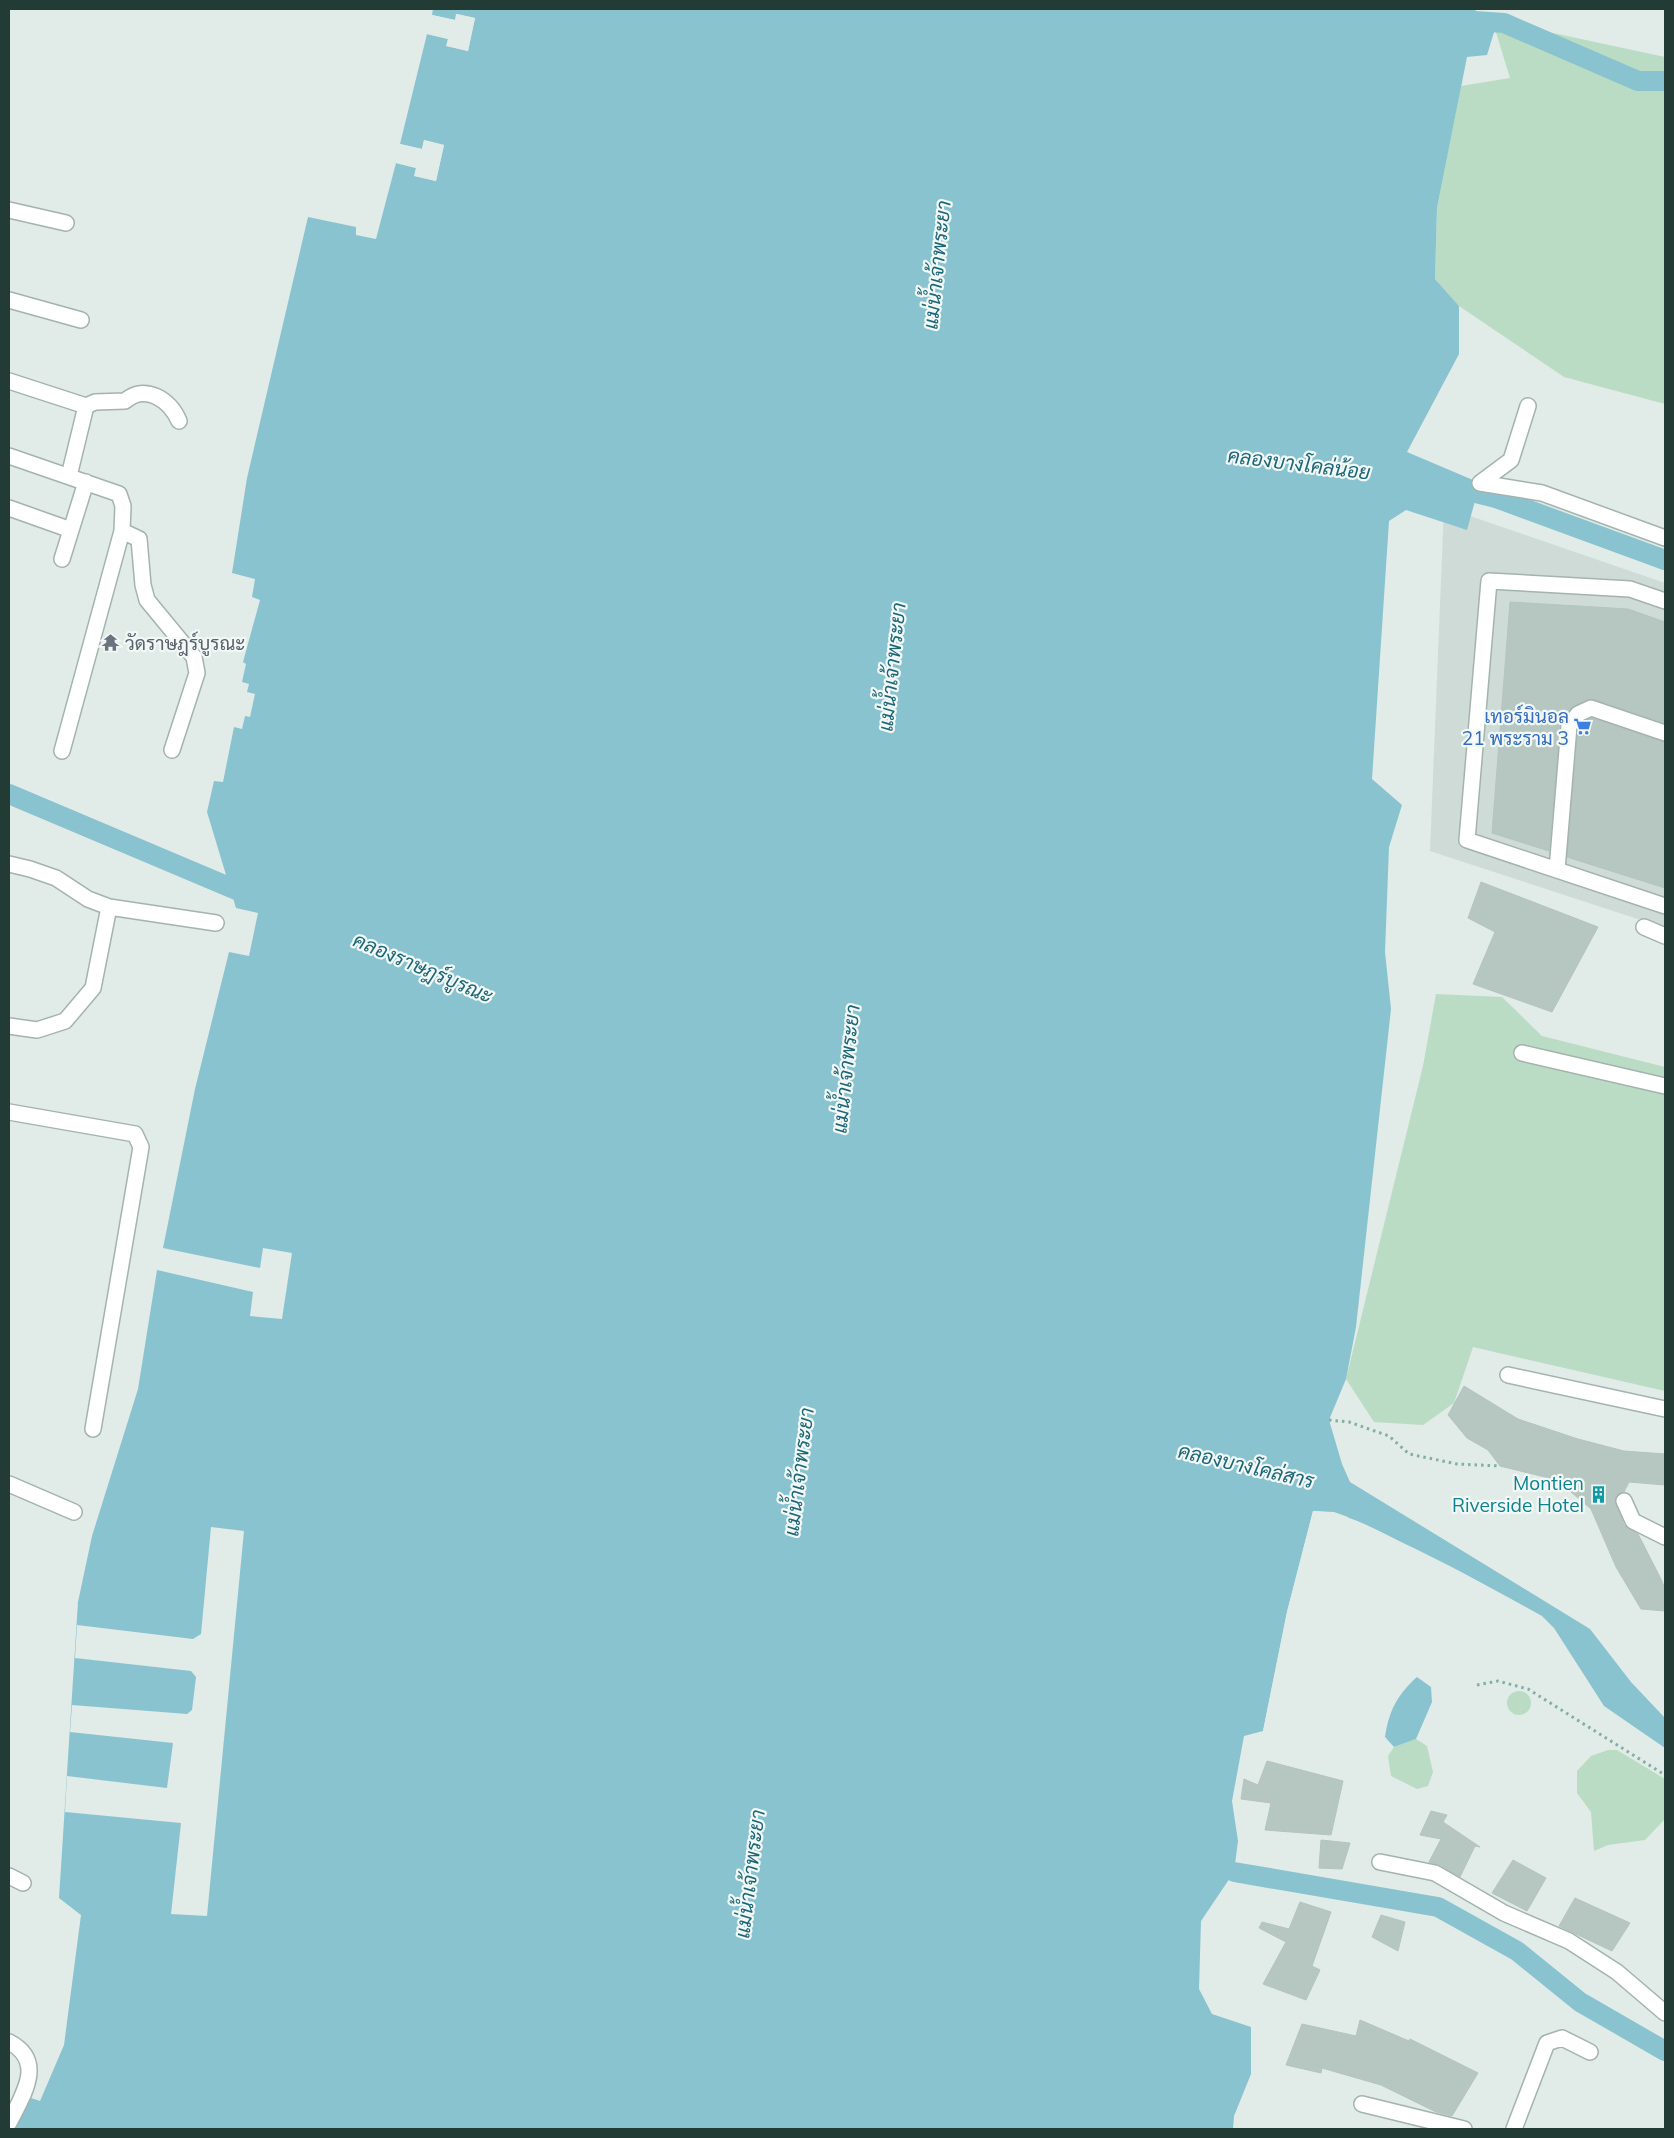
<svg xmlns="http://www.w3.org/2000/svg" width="1674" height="2138" font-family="Mulish,Sarabun,sans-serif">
  <rect width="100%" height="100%" fill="#e1ebe7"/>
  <path fill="#cfdbd6" d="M1444,507l221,76v345l-235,-77z"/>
  <path fill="#badcc4" d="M1495,29l58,4 112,24v347l-101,-27 -105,-71 -24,-27 2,-71 24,-122 49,-8z
    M1436,994l66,3 40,39 123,31v324l-192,-44 -19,56 -31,22 -49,-3 -28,-43 77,-313z
    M1507 1703a12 12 0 1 1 24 0a12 12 0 1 1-24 0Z
    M1416,1739l11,7 6,26 -5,14 -11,3 -26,-13 -3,-20 6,-9z
    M1608,1750h9l48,29v40l-20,21 -37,5 -14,6 -3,-39 -14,-19v-22l14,-15z"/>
  <path fill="#89c3d0" d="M433,9h1041l21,20 -8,26 -20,2 -30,151 -2,71 24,27v48l-52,98 73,31 -13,47 -61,-20 -17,11 -17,258 30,26 -13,42 -4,105 6,57 -35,318 -10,52 -17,41 13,44 8,18 240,147 41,53 34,36v30l-61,-42 -50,-78 -12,-12c-47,-26 -94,-52 -143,-75 -28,-14 -54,-29 -86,-30l-26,101 -24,119 -19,5 -12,65 6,40 -4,31 -33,49 -2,68 13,25 39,13v47l-17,42 -1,13h-1222l14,-33 15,5 24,-56 17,-130 -22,-17 19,-296 14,-66 46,-147 19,-119 96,22 -3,24 32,3 10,-66 -29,-5 -3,20 -97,-20 32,-159 34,-137 20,4 9,-43 -22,-5 -29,-96 7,-31 9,1 11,-55 8,2 3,-13 5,1 5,-23 -8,-2 2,-8 -7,-2 4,-18 -3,-2 17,-62 -8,-3 3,-18 -23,-6 15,-95 61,-261 48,10v8l20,4 20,-76 20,5 -1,8 21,5 8,-36 -20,-5 -2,9 -22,-5 27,-110 21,5 -1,7 21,5 7,-33 -18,-4 -2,6 -23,-5z
    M1417,1677l14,10 1,15 -16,37 -22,8 -9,-10c4,-26 12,-42 32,-60z"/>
  <path fill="#e1ebe7" d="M456,14l19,4 -7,33 -22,-5 2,-7 -21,-5 1,-2 21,5v7l17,4 6,-28 -14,-3 -3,6 -24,-6 1,-2 23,5z
    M424,140l20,5 -8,36 -22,-5 2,-8 -20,-5v-3l21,5v9l17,4 7,-31 -15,-4 -4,9 -22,-6v-2l22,5z
    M1313,1511l21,1 14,5 -1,2 -14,-5 -18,-1 -25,99 -25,120 -2,-1 24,-119z
    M211,1527l33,4 -37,385 -36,-2 10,-91 -116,-11 2,-36 100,12 6,-45 -103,-11 2,-27 115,9 5,-4 4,-33 -5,-6 -116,-13 2,-33 116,14 8,-5z"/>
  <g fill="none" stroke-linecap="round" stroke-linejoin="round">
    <path stroke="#89c3d0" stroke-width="20" d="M1460,20l44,3 134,58h27
      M1452,487l44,11 169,62
      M9,794l244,103
      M1234,1872l204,35 79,44 63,51 85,49"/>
  </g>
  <path fill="#b6c6c0" stroke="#b4c5be" d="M1510,602l118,7 37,13v101l-72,-24 -19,7 -13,15 -12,130 -57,-18z
    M1592,718l73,24v146l-98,-31 11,-128 6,-7z
    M1481,882l117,45 -46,85 -79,-28 22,-52 -27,-14z
    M1464,1386l54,33 60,20 46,12 41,3v31l-36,-3 -5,10 -7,3 -2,6 9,24 14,9 23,45 4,10v22l-24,-2 -25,-42 -25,-58 -34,-29 -57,-14 -12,-16 -21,-12 -19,-23z
    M1267,1761l76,20 -12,54 -66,-5 6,-27 -30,-4 3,-20 14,6z
    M1431,1811l16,4 -4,7 37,25 -5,-1 -15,31 -20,-12 -11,-3 12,-23 -21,-4z
    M1321,1840l29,3 -8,26 -23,-1z
    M1513,1860l33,18 -19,33 -35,-18z
    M1575,1898l55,25 -18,28 -53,-25z
    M1300,1902l31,10 -19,54 8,4 -14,30 -43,-16 23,-42 -27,-14 3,-6 27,7z
    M1381,1915l24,7 -7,29 -26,-14z
    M1360,2020l49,21 1,-2 68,34 -26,43 -16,-4 -55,-27 -59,-17 -1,5 -35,-8 16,-41 54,12z"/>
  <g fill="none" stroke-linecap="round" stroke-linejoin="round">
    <defs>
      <path id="minor" d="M9,210l57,13
        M9,300l72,20
        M9,381l77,25
        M1528,406l-17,54 -31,23 62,10 123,45
        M9,456l110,38 4,12 -1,25 17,8 4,46 4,15 47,57 3,16 -25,77
        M69,476l17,-70 9,-4 30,-1c20,-18 45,-1 54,20
        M9,508l62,22
        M62,559l24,-77
        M1665,601l-35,-12 -141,-8 -22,259 198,66
        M62,751l60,-220
        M9,864l21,5 26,9 32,21 21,8 107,16
        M1557,870l12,-144 9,-12 13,-6 74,25
        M1644,927l21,9
        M9,1026l28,4 28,-9 28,-33 16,-81
        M1522,1053l143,33
        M9,1112l126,22 6,13 -48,282
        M1508,1375l157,34
        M9,1484l65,28
        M1624,1501l9,20 32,16
        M1380,1862l55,11 69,40 65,28 48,31 48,41
        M9,1876l14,7
        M9,2042c37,19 14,53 0,81
        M1362,2104l102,25
        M1514,2129l33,-86 15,-5 28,14"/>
    </defs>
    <use href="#minor" stroke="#a4b3ae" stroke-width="18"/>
    <path stroke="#82afa2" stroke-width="3" stroke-dasharray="2.5 4" stroke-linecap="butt" d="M1329,1420l20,2 40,14 20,18 48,10 43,2
      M1477,1685l21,-4 30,8 137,86"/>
    <use href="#minor" stroke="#fff" stroke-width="15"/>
  </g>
  <defs>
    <symbol id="temple-bare" viewBox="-9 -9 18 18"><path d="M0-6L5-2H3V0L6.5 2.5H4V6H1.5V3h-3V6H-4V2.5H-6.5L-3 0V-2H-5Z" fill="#6b7280" stroke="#f1f8f5" stroke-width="2.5" paint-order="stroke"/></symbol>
    <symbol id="supermarket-bare" viewBox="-9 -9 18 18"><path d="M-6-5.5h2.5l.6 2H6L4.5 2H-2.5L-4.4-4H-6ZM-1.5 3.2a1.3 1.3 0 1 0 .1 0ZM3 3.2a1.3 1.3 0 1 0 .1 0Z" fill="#3f7fe0" stroke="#f1f8f5" stroke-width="2.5" paint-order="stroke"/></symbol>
    <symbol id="building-bare" viewBox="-9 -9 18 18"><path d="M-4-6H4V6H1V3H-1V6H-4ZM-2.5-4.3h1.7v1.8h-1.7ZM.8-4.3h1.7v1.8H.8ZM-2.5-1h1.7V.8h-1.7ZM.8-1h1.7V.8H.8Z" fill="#0f9aa8" stroke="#f1f8f5" stroke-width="2.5" paint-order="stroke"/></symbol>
  </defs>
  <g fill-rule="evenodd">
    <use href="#temple-bare" x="98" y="630" width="25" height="25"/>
    <use href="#supermarket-bare" x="1570" y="714" width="25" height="25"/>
    <use href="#building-bare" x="1586" y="1482" width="25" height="25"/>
  </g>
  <g text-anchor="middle" stroke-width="4.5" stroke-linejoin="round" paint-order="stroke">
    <g font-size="19" fill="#5b616d" stroke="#f1f8f5" text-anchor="start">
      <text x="125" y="650">วัดราษฎร์บูรณะ</text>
    </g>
    <g font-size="19" fill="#366cbe" stroke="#f1f8f5" text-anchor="end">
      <text x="1569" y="723">เทอร์มินอล<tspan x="1569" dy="22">21 พระราม 3</tspan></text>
    </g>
    <g font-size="19" fill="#0d838f" stroke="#f1f8f5" text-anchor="end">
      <text x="1584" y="1490">Montien<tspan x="1584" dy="22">Riverside Hotel</tspan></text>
    </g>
    <g font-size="20" font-style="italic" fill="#1d6677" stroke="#f1f8f5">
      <text transform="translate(937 265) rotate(-84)" y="7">แม่น้ำเจ้าพระยา</text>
      <text transform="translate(1299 464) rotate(7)" y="7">คลองบางโคล่น้อย</text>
      <text transform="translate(892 667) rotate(-84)" y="7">แม่น้ำเจ้าพระยา</text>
      <text transform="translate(423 968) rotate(23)" y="7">คลองราษฎร์บูรณะ</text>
      <text transform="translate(846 1069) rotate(-84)" y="7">แม่น้ำเจ้าพระยา</text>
      <text transform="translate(1246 1466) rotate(13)" y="7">คลองบางโคล่สาร</text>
      <text transform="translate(799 1472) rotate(-83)" y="7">แม่น้ำเจ้าพระยา</text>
      <text transform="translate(750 1874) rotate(-83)" y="7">แม่น้ำเจ้าพระยา</text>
    </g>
  </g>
  <rect width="1674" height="2138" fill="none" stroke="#223c35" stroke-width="20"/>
</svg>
